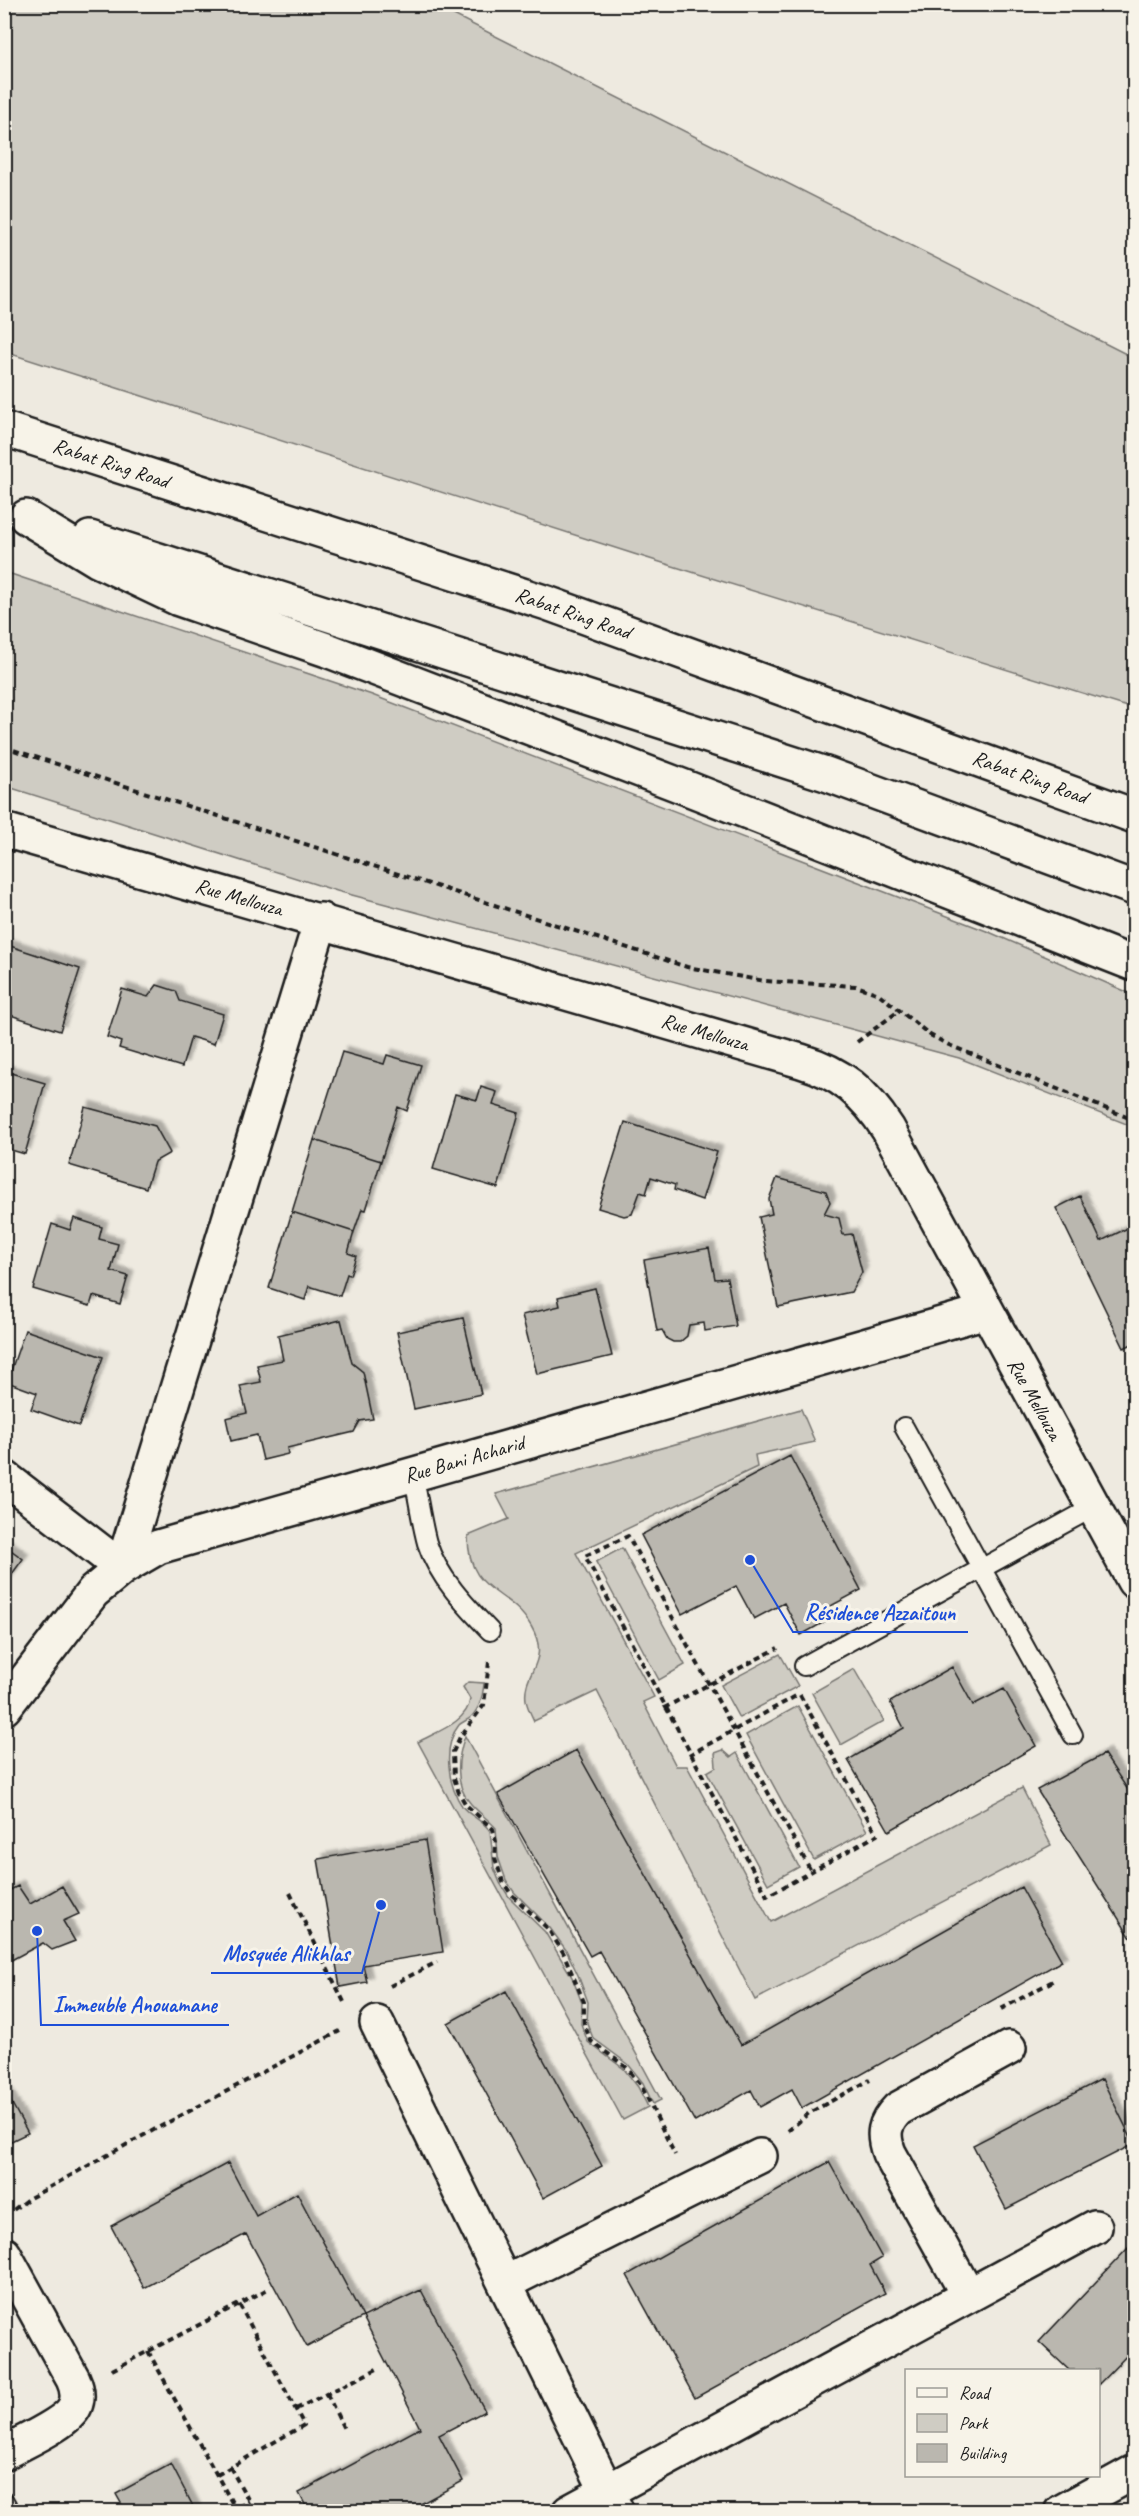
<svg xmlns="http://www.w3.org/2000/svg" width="1139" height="2516" font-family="Caveat,sans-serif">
  <defs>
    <filter id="shadow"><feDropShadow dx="5.5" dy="-5.5" stdDeviation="1.5" flood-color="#0004"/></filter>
  </defs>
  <rect width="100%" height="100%" fill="#eeeae0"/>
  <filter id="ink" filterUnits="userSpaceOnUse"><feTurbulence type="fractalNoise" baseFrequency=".0167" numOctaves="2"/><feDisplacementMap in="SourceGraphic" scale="12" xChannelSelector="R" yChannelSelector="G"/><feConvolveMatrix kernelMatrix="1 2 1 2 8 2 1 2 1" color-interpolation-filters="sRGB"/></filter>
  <g filter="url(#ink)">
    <path fill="#cfccc3" stroke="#767470" stroke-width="1.5" d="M5,4l429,1 700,353v351l-500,-155 -629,-202z
      M5,572l367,123 617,237 145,63v132l-175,-69 -622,-167 -332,-105z
      M801,1409l14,33 -60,13 2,12 -181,86 78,144 -11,5 33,64h11l84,156 251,-134 29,57 -296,155 -158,-309 -63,30c-3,-7 -7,-14 -8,-21 -4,-28 26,-38 5,-74 -23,-39 -63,-31 -63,-90l41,-17 -13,-25z
      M622,1548l63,117 -26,15 -63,-118z
      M780,1654l18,32 -59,32 -18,-33z
      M854,1669l30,52 -43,24 -29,-52z
      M468,1682l16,1c-1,12 -4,25 -13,34 -3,3 -9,5 -12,8 -17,21 -11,60 3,81 7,10 21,14 28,25l4,37 6,15 9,14 36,35 27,45 10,26 -1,21 7,18 36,27 14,18 10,20 -25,13 -205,-378c18,-10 50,-20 52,-43l-7,-12z
      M798,1706l69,125 -53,29 -68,-125z
      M465,1736l196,364 -8,4 -10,-21 -15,-19 -35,-26 -6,-15 1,-21 -10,-27 -12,-25 -16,-22 -36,-36 -8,-12 -8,-23 -2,-29c-8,-9 -17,-15 -25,-24 -17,-18 -14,-46 -6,-68z
      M723,1750l8,7 6,-4 62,114 -31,17 -61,-112 9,-5 -1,-14z"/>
    <path fill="#bab7af" stroke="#1c1c1c" stroke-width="1.5" filter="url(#shadow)" d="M4,944l76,25 -20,62 -56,-18z
      M157,985l19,6 4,10 43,13 -9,30 -23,-7 -9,30 -63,-19 2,-6 -14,-5 15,-48 26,8z
      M342,1052l42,12 3,-9 34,10 -14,46 -9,-4 -17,54 -67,-21z
      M4,1071l41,12 -20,71 -21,-6z
      M481,1087l16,5 -4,13 26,8 -21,75 -65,-19 22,-75 22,6z
      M85,1107l70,19 15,27 -16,9 -8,26 -77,-23z
      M625,1122l92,30 -15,48 -28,-10 1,-5 -24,-8 -5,17 -6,-2 -8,22 -8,2 -26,-8z
      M314,1140l67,21 -15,49 -4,-1 -8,23 -62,-20z
      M777,1178l49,13 4,11 -6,12 15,4 4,17 9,-1 10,38 -11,20 -73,15 -19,-90 13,-3 -3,-15z
      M1080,1196l21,45 33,-16v118l-10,5 -68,-140z
      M292,1212l62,20 -6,21 8,3 -6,19 -3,-1 -7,22 -31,-10 -4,14 -36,-12z
      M74,1218l28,9 -3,12 19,5 -7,27 17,5 -8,28 -27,-8 -3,10 -57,-17 19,-65 18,6z
      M709,1248l6,31 12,-1 9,48 -31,5 -1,-8 -15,2 -2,11 -7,6h-7l-6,-3 -5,-9 -5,1 -13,-71z
      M595,1288l17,68 -75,18 -15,-59 38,-9 -2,-9z
      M463,1318l18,76 -67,15 -17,-77z
      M341,1320l11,43 11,9 10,47 -13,2 -6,11 -67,16 1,6 -25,6 -6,-25 -26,6 -5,-23 21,-5 -7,-27 21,-4 -4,-17 26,-5 -5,-25z
      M25,1330l78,27 -24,69 -48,-17 6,-16 -30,-11z
      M790,1456l71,134 -38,20 5,10 -27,15 -17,-32 -30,16 -18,-33 -54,28 -41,-79z
      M4,1545l19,14 -19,26z
      M952,1667l21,38 31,-16 32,57 -147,85 -41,-71 56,-32 -14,-26z
      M576,1750l165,295 280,-158 41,74 -260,147 -10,-19 -32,18 -9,-17 -56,32 -96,-171 -9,5 -92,-162z
      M1104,1754l30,45v144l-97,-153z
      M425,1840l18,112 -80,13 4,17 -27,5 -22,-128z
      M18,1886l12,18 32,-18 17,28 -16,7 12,20 -23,9 -9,-7 -39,21v-71z
      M506,1991l96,175 -59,32 -95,-175z
      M1102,2079l32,65 -128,65 -33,-64z
      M4,2089l24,44 -23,11 -1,-1z
      M829,2162l53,96 -12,7 15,28 -190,105 -68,-123z
      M228,2163l28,53 41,-23 66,124 -56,30 -61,-113 -102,54 -33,-62z
      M1128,2248l6,6v94l-36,37v-15h-29l-30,-28z
      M421,2290l64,121 -46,24 24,46 -57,31h-97l-10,-19 121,-65 -57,-111z
      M171,2464l25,48h-70l-10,-18z"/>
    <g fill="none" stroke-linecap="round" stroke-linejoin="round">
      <defs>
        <path id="lane" d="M904,1427l169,308
          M413,1474c5,22 8,47 14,69 11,34 39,63 63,88
          M804,1666l290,-159
          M4,2501l6,11"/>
        <path id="street" d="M4,830l797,231c40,12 64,32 87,68l246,452
          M4,1477l118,91 199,-648
          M4,1708l89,-116 29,-24 36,-21 829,-236
          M377,2023l239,487
          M4,2254l69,125c4,9 6,18 2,27 -7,17 -54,37 -71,47
          M505,2283l255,-127
          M968,2295l-79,-142c-7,-19 -5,-30 9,-44l111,-61
          M569,2512l526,-285"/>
        <path id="secondary" d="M1061,2512l73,-40"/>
        <path id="highway" d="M4,429l543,174 587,213
          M26,517l71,43 82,39 148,51 360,138 447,176
          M90,538l736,236 308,114"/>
      </defs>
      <use href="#lane" stroke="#1c1c1c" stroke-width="22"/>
      <use href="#street" stroke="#1c1c1c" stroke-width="38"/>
      <use href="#secondary" stroke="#1c1c1c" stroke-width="38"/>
      <use href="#highway" stroke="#1c1c1c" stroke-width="38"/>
      <path stroke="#1c1c1c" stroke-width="4" stroke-dasharray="6 4.5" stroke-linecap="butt" d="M4,747l683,220 77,14 92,5 23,8 51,41 19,10 185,75
        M857,1042l43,-32
        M489,1662l-5,43 -24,32 -7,15 1,26 5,15 7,12 27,24 3,13 -1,16 8,24 8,12 37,35 15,23 21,50v22l7,17 35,26 15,18 34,70
        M800,1695l77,140 -110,61 -182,-340 43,-20 183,335
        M664,1708l114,-60
        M689,1755l107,-59
        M290,1893l54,109
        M390,1986l47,-24
        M1001,2009l52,-28
        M788,2131l21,-18 61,-33
        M5,2216l23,-17 107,-59 205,-109
        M148,2351l87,157
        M112,2370l158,-82
        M327,2394l17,35
        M296,2409l81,-40
        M230,2467l25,45
        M217,2475l87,-50 -65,-121
        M229,2512l20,-11"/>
      <use href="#lane" stroke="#f7f3e8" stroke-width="18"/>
      <use href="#street" stroke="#f7f3e8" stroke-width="33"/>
      <use href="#secondary" stroke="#f7f3e8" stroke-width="33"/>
      <use href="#highway" stroke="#f7f3e8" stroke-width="33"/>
    </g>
  </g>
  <g text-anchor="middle" stroke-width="6" stroke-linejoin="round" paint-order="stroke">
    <g font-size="21" fill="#1c1c1c" stroke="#f7f3e8">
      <text transform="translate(111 463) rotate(18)" y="7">Rabat Ring Road</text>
      <text transform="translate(573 613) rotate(19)" y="7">Rabat Ring Road</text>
      <text transform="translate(1030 777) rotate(20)" y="7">Rabat Ring Road</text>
      <text transform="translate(239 897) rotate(16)" y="7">Rue Mellouza</text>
      <text transform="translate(705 1032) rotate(16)" y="7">Rue Mellouza</text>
      <text transform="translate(1035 1399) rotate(61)" y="7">Rue Mellouza</text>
      <text transform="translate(464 1459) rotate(-16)" y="7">Rue Bani Acharid</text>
    </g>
  </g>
  <path fill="none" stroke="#1d4ed8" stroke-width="2" d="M750 1560L793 1632H968M381 1905L362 1973H211M37 1931L41 2025H229"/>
  <g fill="#1d4ed8" stroke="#f7f3e8" stroke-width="2">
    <circle cx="750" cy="1560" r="6"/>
    <circle cx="381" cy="1905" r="6"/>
    <circle cx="37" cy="1931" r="6"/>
  </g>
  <g font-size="22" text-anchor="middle" font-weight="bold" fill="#1d4ed8" stroke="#f7f3e8" stroke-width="6" stroke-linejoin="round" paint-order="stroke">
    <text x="880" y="1620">Résidence Azzaitoun</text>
    <text x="286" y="1961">Mosquée Alikhlas</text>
    <text x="135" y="2012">Immeuble Anouamane</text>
  </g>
  <rect width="1139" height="2516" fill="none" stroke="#f7f3e8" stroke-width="24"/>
  <rect x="12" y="12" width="1115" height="2492" fill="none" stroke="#1c1c1c" stroke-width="2" filter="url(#ink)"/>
  <rect x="905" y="2369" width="195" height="108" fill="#f7f3e8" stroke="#9f9d96" stroke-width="1.5"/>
  <rect x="917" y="2388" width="30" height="9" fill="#f7f3e8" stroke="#9f9d96" stroke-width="1.5"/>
  <text x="959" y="2399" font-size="18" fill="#1c1c1c">Road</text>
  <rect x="917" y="2414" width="30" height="18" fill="#cfccc3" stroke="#9f9d96" stroke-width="1.5"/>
  <text x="959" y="2429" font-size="18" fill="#1c1c1c">Park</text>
  <rect x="917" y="2444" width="30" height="18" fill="#bab7af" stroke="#9f9d96" stroke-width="1.5"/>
  <text x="959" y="2459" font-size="18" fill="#1c1c1c">Building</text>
</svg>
